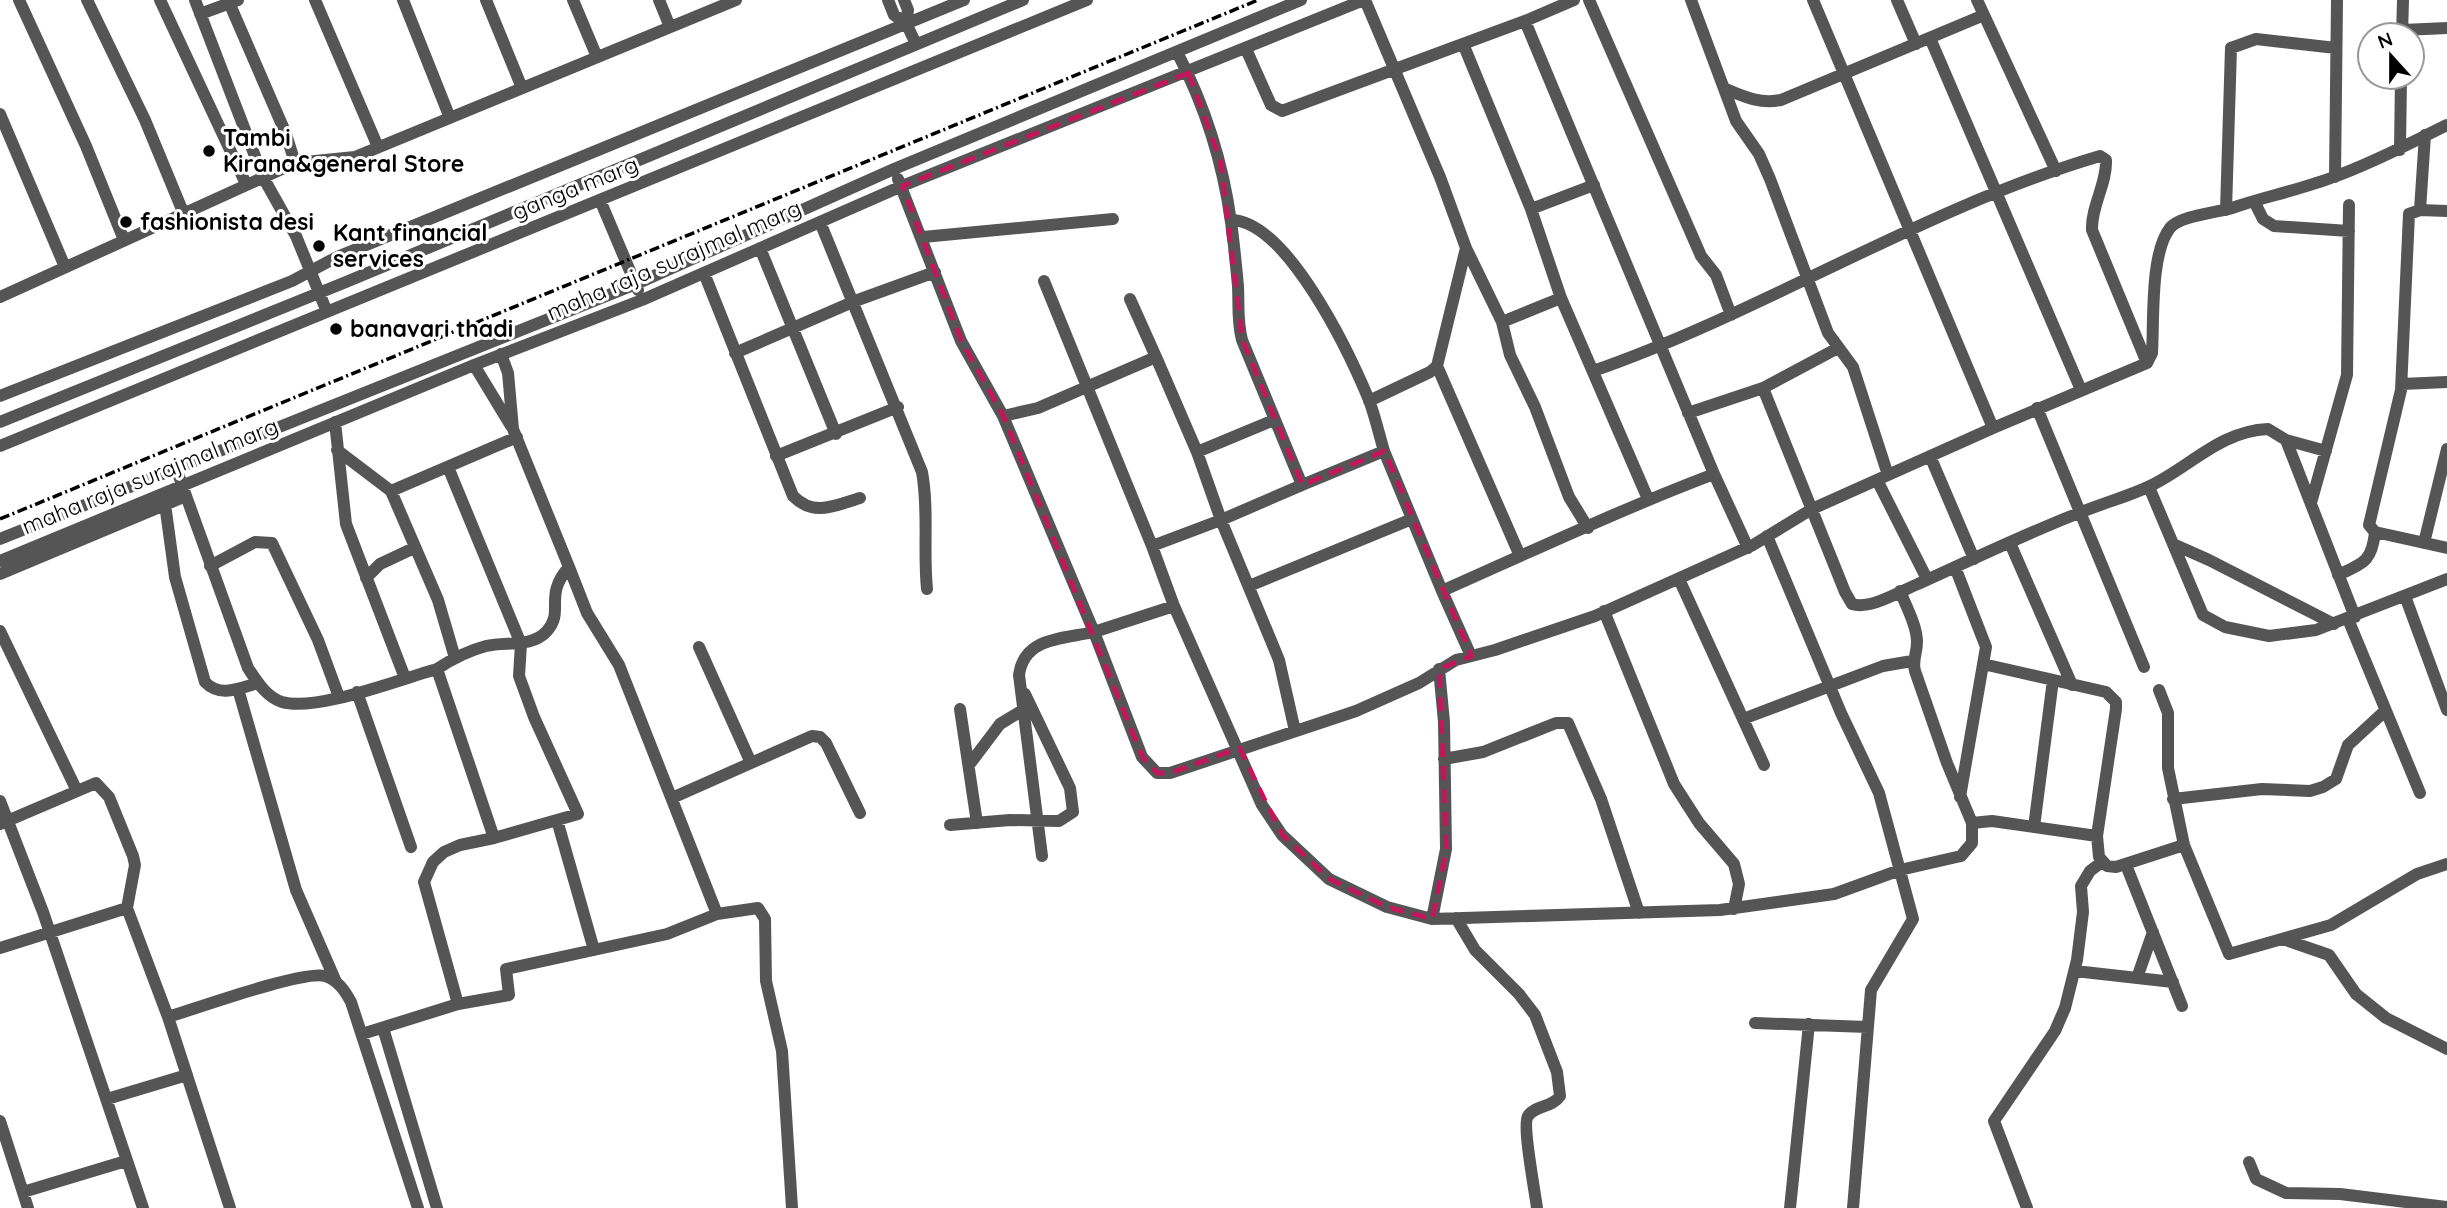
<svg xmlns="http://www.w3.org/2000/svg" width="2447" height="1208" font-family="Quicksand,sans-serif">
  <rect width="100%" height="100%" fill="#fff"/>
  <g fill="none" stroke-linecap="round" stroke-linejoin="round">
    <path stroke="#555" stroke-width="12" d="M19,0l67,146 38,94
      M87,0l58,120 38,92
      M160,0l86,184
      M195,0l68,177 33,59 31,76
      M228,0l58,134 9,29
      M315,0l63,147
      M403,0l47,118
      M486,0l36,88
      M573,0l24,57
      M659,0l11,27
      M888,0l6,15 12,8 10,21
      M904,0l4,10 -2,13
      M1365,0l75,177 26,71 -29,118 -7,6 -61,29
      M1589,0l112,256 15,19 15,40
      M1691,0l45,121 23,33 11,25 58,154 25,34 35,108
      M1813,0l180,428 154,-65 5,-10c2,-31 -2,-100 18,-125 11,-13 48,-15 65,-21 33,-11 68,-18 101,-31 39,-14 74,-33 111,-51
      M1897,0l19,44
      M1977,0l7,15
      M200,14l38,-14
      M1525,21l49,-21
      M2403,30l44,-2
      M2402,35l1,-35
      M1930,38l151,352
      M1464,46l67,163 30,89 87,201
      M1246,49l25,56 11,6 243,-90 189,453c-92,35 -182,77 -272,117l-58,-140
      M1177,52c27,52 46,111 54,170 3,21 5,43 7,64 1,20 -1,35 4,54l60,145 82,-34c-5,-17 -9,-35 -15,-51 -20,-48 -82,-179 -138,-180
      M1726,89c19,8 34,15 55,11l203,-85 72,156
      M0,114l65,153
      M2400,150l1,-73
      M2335,177l2,-177
      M898,179l63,162 42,75 35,-8 118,-51 41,95 77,-32
      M600,200l38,90
      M2254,201l9,18 11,7 75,5
      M1531,209l63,-24
      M2226,210l5,-162 25,-9 80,9
      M2420,210l5,-75
      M2447,211l-27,-1 -11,4 -8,176 -32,135 6,7 72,16
      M820,222l102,250c7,38 1,78 5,117
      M923,237l190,-18
      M760,248l76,186
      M1466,248l36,74 8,33 25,52 34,90 19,31
      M704,273l89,223c21,21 41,10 67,2
      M1044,281l108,265 69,-26 58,140 16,71
      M0,297l295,-134 60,-6 381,-157
      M1130,299l26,58
      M1502,322l59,-24
      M735,353l120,-52 80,-29
      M474,365l37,61
      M1437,366l83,190
      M1593,371c173,-60 330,-163 507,-215l6,4c1,24 -15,46 -14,70l55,133
      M2402,384l45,-2
      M1763,388l82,204 7,12c19,6 48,-13 66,-20 53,-24 107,-50 161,-71 24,-10 48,-16 71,-27 40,-19 70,-55 118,-57l18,11 40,11
      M0,396l292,-115 45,-24 627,-257
      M2037,408l107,259
      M1688,413l75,-25 75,-40
      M1003,416l91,216 80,-26 -22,-60
      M0,422l346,-140 677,-282
      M335,422l11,102 59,154
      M2286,440l69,177
      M0,446l1087,-446
      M337,450l54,41 126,-54
      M1197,452l24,68 81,-35
      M776,456l122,-49
      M1930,456l44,103
      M448,467l73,177 -2,32 15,41 44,97 -84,24
      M176,468l72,200c8,12 18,29 34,34 35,10 118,-23 155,-33
      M1714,474l34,74
      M1877,480l50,99
      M2149,487l54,128 22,12 44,9 47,-6 131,-51
      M391,491l47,109 17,58
      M2311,503l36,-128 2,-170
      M165,504l10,73 30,105c15,16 35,6 53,1
      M1767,536l74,177 38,80 34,126 -42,71 -18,218
      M0,539l636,-255 258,-115 407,-169
      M2010,543l62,142
      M2424,543l23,-94
      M2173,544l36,16 125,64
      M0,561l474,-196 168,-65 260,-114 462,-186
      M210,566l45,-24 17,1 46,97 21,57
      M1955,567l31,80 -26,150
      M0,574l186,-78
      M2338,575c26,-12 34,-14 37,-43
      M366,578l14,-14 34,-16
      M1679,579l85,186
      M1249,586l163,-67
      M1442,591l29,65
      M1900,591c6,15 17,35 17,51 0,12 -5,18 -2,29l32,92 25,60
      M2405,596l42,114
      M1174,606l88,199 20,30 47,44 58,28 45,12 288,-9 114,-16 66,-24 61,-14 11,-13v-20l20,-2 105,15
      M1604,611l70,173 25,39 35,41 5,20 -5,25
      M2348,619l72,174
      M0,631l77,160
      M699,647l52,116
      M1983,664l123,28 10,10v7l-19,127 2,21 8,9 9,1 68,-22 45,109 102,-29 86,-51 30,-10
      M238,689l58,201 40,92
      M2159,690l9,23v55l16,77
      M357,692l54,155
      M960,709l17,114
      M1743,719l140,-53 29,-5
      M1444,759l39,-7 73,-29h12l33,76 38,114
      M969,765l31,-41 23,-14
      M672,798l140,-62 8,1 6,6 34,70
      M2173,799l89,-10 48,2 13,-4 13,-8 12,-34 37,-34
      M0,801l43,111 100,296
      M557,820l37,130
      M0,824l96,-41 13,14 24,59 2,9 -8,43
      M950,825l60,-5 49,1 14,-9 -3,-24 -45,-94
      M2034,827l19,-147
      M1042,856l-23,-181c5,-38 44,-36 75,-43l48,125 15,16h13l186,-62 63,-28 37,-23 39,-10 100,-34 158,-71 59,-36 181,-81
      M2126,865l56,141
      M717,914l41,-6 7,11 1,62 16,70 10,157
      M1456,918l19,32 44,44 16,21 22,57 3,24c-8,12 -25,9 -32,20 -6,8 7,76 9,92
      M1432,919l14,-70 -2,-127 -5,-53
      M2283,939l46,16 27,39 30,24 61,31
      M0,948l127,-40 41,109 62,191
      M2075,971l98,11
      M2137,978l16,-46
      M458,1004l51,-9 -3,-26 161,-35 50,-20 -98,-249 -32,-52 -18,-46
      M168,1017c27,-8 135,-47 157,-41 13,4 20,15 26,26l67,206
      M1755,1023l112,4
      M383,1028l54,180
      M362,1034l96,-30 -34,-122 9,-20 11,-10 16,-7 34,-7 -57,-169c15,-10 30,-18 49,-23 20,-5 46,2 61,-15 18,-20 -4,-35 22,-64l-56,-138 -5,-56 -7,-19
      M107,1099l80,-24
      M0,1121l28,87
      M2249,1162l7,17 30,14 54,1 107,13
      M23,1192l103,-31
      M1790,1208l19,-184
      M2027,1208l-33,-87 61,-90 10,-23 12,-48 6,-48 -2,-26 9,-15 12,-9"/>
    <path stroke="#000" stroke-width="3.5" stroke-dasharray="10 3.5 2 3.5" stroke-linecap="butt" d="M0,519l1258,-519"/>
  </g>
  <path fill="none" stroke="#c2185b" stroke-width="5" stroke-dasharray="14 9" stroke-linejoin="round" d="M1188,73l32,88 22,179 60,145 82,-34 87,205 -32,13 7,180 -14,70 -45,-12 -58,-28 -47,-44 -43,-87 -69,25h-13l-15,-16 -139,-341 -42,-75 -59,-155z"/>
  <g fill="#000" stroke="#fff" stroke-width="2.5">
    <circle cx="209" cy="151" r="7"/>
    <circle cx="126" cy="222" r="7"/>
    <circle cx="319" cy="246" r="7"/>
    <circle cx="336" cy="329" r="7"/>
  </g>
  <g text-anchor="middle" stroke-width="6" stroke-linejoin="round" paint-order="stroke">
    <g font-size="23" font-weight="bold" fill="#000" stroke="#fff" text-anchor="start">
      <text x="223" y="146">Tambi<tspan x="223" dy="26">Kirana&amp;general Store</tspan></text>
      <text x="140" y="230">fashionista desi</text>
      <text x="333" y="241">Kant financial<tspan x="333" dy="26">services</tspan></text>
      <text x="350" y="337">banavari thadi</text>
    </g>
    <g font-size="23" fill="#000" stroke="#fff">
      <text transform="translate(575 188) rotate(-22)" y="8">ganga marg</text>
      <text transform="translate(674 260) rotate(-23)" y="8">maha raja surajmal marg</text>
      <text transform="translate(150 476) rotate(-22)" y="8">maha raja surajmal marg</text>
    </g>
  </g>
  <g transform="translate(2391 56) rotate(339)"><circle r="33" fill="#ffffff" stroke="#999999" stroke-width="2"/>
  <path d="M0-5L12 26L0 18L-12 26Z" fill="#000000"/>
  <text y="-10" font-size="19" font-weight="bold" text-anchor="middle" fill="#000000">N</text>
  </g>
</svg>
